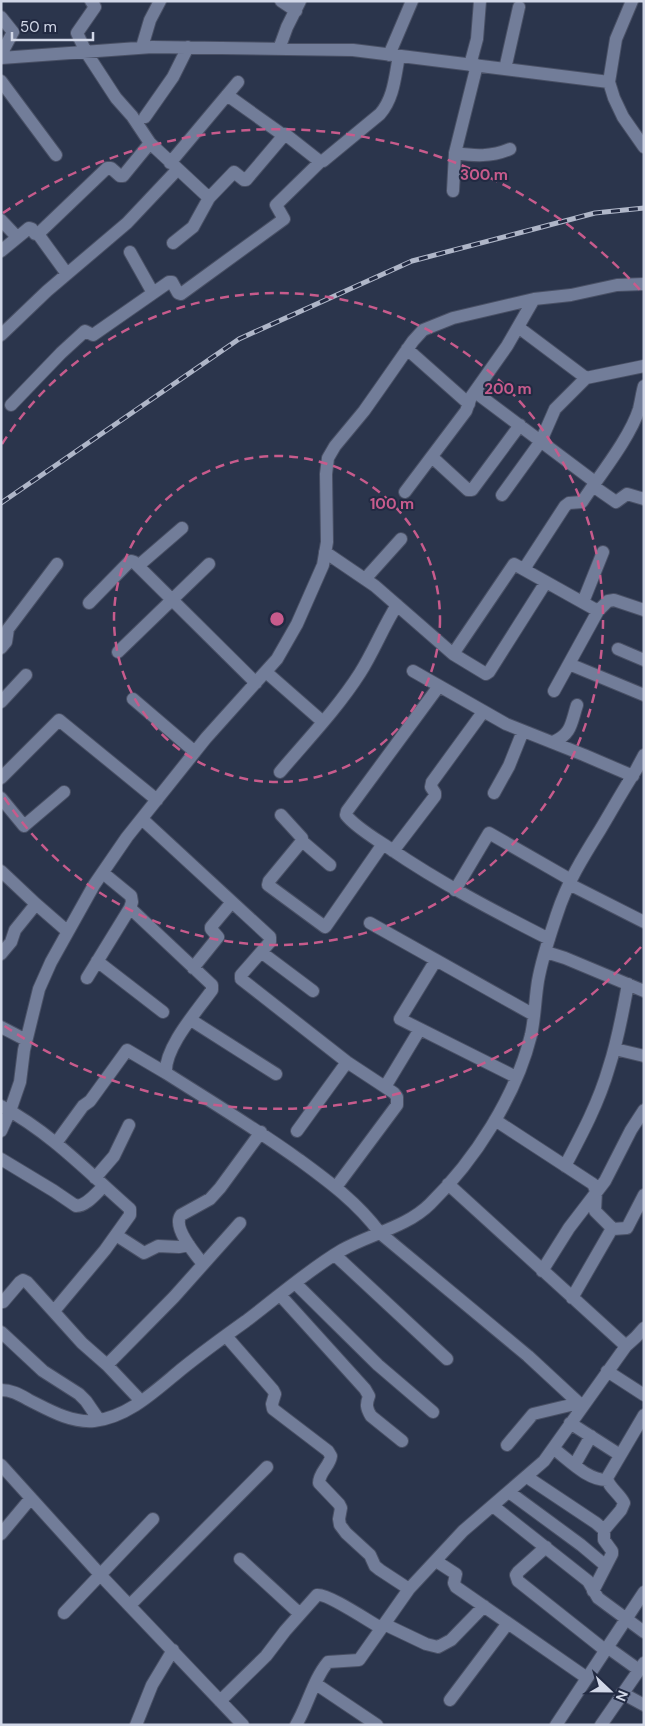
<svg xmlns="http://www.w3.org/2000/svg" width="645" height="1726" font-family="'DM Sans',sans-serif">
  <rect width="100%" height="100%" fill="#2b354c"/>
  <g fill="none" stroke-linecap="round" stroke-linejoin="round">
    <defs>
      <path id="minor" d="M91,1l4,6 -18,26 9,19 30,46 16,18 18,27 59,55 25,-26 10,8h2l39,-46 33,26 5,1 57,-47c14,-16 15,-38 19,-58
        M281,1l15,10
        M632,1l-16,38 -7,43 5,16 9,19 21,30
        M1,17l12,15 -9,17 -2,9
        M142,47l8,-27 10,-19
        M279,49l8,-22 13,-26
        M389,55l23,-54
        M1,58l151,-11 201,3 256,32
        M470,65l7,-26 3,-38
        M505,69l14,-62
        M1,81l55,74
        M227,95l56,40
        M145,117l28,-40 15,-30
        M455,153c20,3 36,4 55,-4
        M170,163l68,-81
        M453,191l2,-38 22,-88
        M1,220l16,17
        M38,234l29,40
        M173,243l20,-16 16,-29
        M1,251l28,-23 3,1 3,5h3l69,-66h4l9,8h3l27,-33
        M130,252l23,41
        M518,327l68,51 58,-12
        M1,335l46,-44 80,-68 50,-53
        M407,349l62,55
        M475,392l120,90
        M11,405l50,-52 24,-22 8,4 76,-53h3l6,11 3,1 103,-75 -8,-14 44,-43
        M432,457l36,33h4l48,-65
        M593,486l23,16 11,-8 17,5
        M405,492l61,-81 5,-14 36,-51 27,-47
        M502,495l39,-54 14,-32 31,-31
        M325,552l50,34 78,68 33,20 3,-2 57,-90
        M138,566l44,-38
        M524,569l41,-63 4,-3 13,-1c17,-26 48,-64 57,-93 2,-8 3,-16 5,-23
        M365,579l36,-40
        M583,602l20,-50
        M89,603l40,-41 2,-1 3,1 122,121
        M1,648l5,-6 2,-13 49,-65
        M618,649l26,11
        M118,652l91,-88
        M453,654l61,-90 84,47
        M569,664l75,31
        M413,671l93,53 78,31 49,21
        M266,672l57,50
        M439,686l-92,125 -1,4c9,12 30,24 43,33 51,35 105,63 160,91
        M554,691l44,-80 10,-10 6,-1 30,10
        M133,699l62,53
        M1,702l25,-27
        M553,742c19,-8 18,-19 24,-37
        M280,772c27,-32 57,-63 80,-99 14,-22 23,-46 37,-68
        M1,778l58,-58 98,80
        M494,793l15,-27 14,-35
        M1,798l23,28 40,-34
        M281,815l21,23v3l-33,40 -1,4 57,42 1,-1 57,-82
        M142,819l128,118v5l-29,33v4l106,83 47,31 3,4v8l-61,82
        M302,841l28,24
        M393,851l42,-55v-3l-4,-6 1,-5 51,-70
        M1,871l35,33 31,27
        M569,884l75,38
        M455,890l34,-57 82,47
        M130,908l82,77v5c-15,21 -48,58 -46,83 44,28 89,55 132,86 30,22 59,43 82,74l148,123 54,50
        M370,923l164,92
        M261,952l52,39
        M546,952l19,6 79,33
        M1,954l10,-12 4,-12 21,-26
        M436,960l-36,59 116,58
        M97,961l66,51
        M193,968l25,-31 -7,-8v-2l21,-25
        M87,978l43,-70 2,-6 -1,-6 -28,-23
        M191,1020l85,54
        M1,1027l25,13
        M615,1049l29,7
        M385,1087l35,-58
        M1,1106c49,26 88,67 129,103v6l-25,35 -51,61
        M495,1120l98,64 3,7 -1,20 18,18
        M1,1131l9,-20 10,-29 4,-32 15,-61 12,-27 43,-77 33,-48 79,-99 71,-79 20,-35 26,-59 4,-23 -1,-68 2,-16 7,-12 29,-35 19,-27 30,-43 10,-11 30,-12 81,-19 37,-4 46,-10 27,-1
        M297,1131l50,-69
        M56,1143l27,-37 7,-5 37,-51 39,23
        M1,1159l53,32 22,15c11,0 20,-13 28,-20
        M565,1166c17,-32 34,-64 44,-99 9,-27 14,-56 19,-83
        M95,1178l19,-22 15,-31
        M448,1184l178,162
        M116,1235l28,18 14,-7 21,1 10,-2
        M335,1255l112,104
        M203,1264c-8,-10 -31,-37 -22,-49l29,-16 10,-11 41,-56
        M542,1271l27,-43 36,-47 26,-51 13,-20
        M295,1283l83,82 55,47
        M280,1295l85,94 4,7c-3,8 -3,12 2,20l31,25
        M572,1298l38,-66 3,-3 14,-1 17,-33
        M3,1302l17,-20 3,-2 4,2 55,61 25,22 34,36
        M1,1332l42,39 36,23 7,7 13,19
        M226,1336l47,54 2,4 -3,10 1,5 55,42 3,5c-1,10 -12,16 -12,27l20,21 2,4 -2,11 1,6 6,8 24,22 5,11 5,4 29,19
        M107,1365l67,-68 66,-74
        M607,1371l37,24
        M1,1390c11,0 19,5 28,10 20,10 42,23 65,21 35,-4 62,-31 89,-53 20,-16 42,-32 63,-47 32,-24 62,-51 96,-71 28,-16 65,-23 88,-46 45,-44 86,-108 101,-169 4,-18 4,-36 7,-54 4,-23 12,-46 19,-67 10,-31 26,-57 43,-84 12,-20 23,-40 36,-60l8,-15
        M570,1423l50,32
        M507,1445l26,-31 46,-11
        M554,1449c15,11 33,31 53,31
        M575,1464l16,-28
        M1,1465l105,116 137,144
        M527,1477l69,46 8,7v10l8,11v3l-19,37
        M509,1492l72,53 25,21
        M493,1506l95,75 10,17 46,34
        M604,1530l17,-20 3,-7c-4,-9 -16,-16 -17,-25l37,-63
        M1,1534l30,-36
        M546,1547l-28,25 -2,3 2,6 87,69
        M240,1559l60,55
        M436,1561l20,13 -2,9 2,4 131,91
        M130,1605l137,-138
        M64,1613l89,-94
        M384,1624l42,20 12,3 13,-7 33,-34
        M607,1647l32,23
        M316,1684l61,41
        M622,1693l22,12
        M450,1700l58,-77
        M220,1701l46,-45 19,-25 32,-36c10,-2 53,27 64,33
        M136,1725l16,-40 21,-35
        M296,1725c12,-20 17,-45 32,-63l31,-2 50,-71 54,-58 81,-70 82,-115 10,-9 8,-9
        M556,1725l88,-133
        M601,1725l43,-62"/>
    </defs>
    <use href="#minor" stroke="#495065" stroke-width="14"/>
    <use href="#minor" stroke="#727d99" stroke-width="12"/>
    <defs>
      <path id="rail" d="M1,503l238,-164 173,-78 183,-48 49,-5"/>
    </defs>
    <use href="#rail" stroke="#afb6c8" stroke-width="5"/>
    <use href="#rail" stroke="#222a42" stroke-width="3" stroke-dasharray="9" stroke-linecap="butt"/>
  </g>
  <g fill="none" stroke="#c75b8c" stroke-width="2.5" stroke-dasharray="9 6">
    <circle cx="277" cy="619" r="163"/>
    <path d="M2 444A326 326 0 1 1 2 794"/>
    <path d="M641 947A490 490 0 0 1 3 1025M3 213A490 490 0 0 1 641 291"/>
  </g>
  <circle cx="277" cy="619" r="8" fill="#c75b8c" stroke="#222a42" stroke-width="2.5"/>
  <g font-size="15" text-anchor="middle" font-weight="bold" fill="#c75b8c" stroke="#222a42" stroke-width="4" stroke-linejoin="round" paint-order="stroke">
    <text x="484" y="180">300 m</text>
    <text x="508" y="394">200 m</text>
    <text x="392" y="509">100 m</text>
  </g>
  <rect width="645" height="1726" fill="none" stroke="#d1d7e7" stroke-width="5"/>
  <g transform="translate(610 1691) rotate(112)" stroke="#222a42" stroke-width="4" paint-order="stroke">
  <path d="M0-4L9 19L0 12L-9 19Z" fill="#d1d7e7"/>
  <text y="-8" font-size="14" font-weight="bold" text-anchor="middle" fill="#d1d7e7">N</text>
  </g>
  <path d="M12 32v8h81v-8" fill="none" stroke="#d1d7e7" stroke-width="2.5"/>
  <text x="20" y="32" font-size="15" fill="#d1d7e7" stroke="#222a42" stroke-width="4" paint-order="stroke">50 m</text>
</svg>
